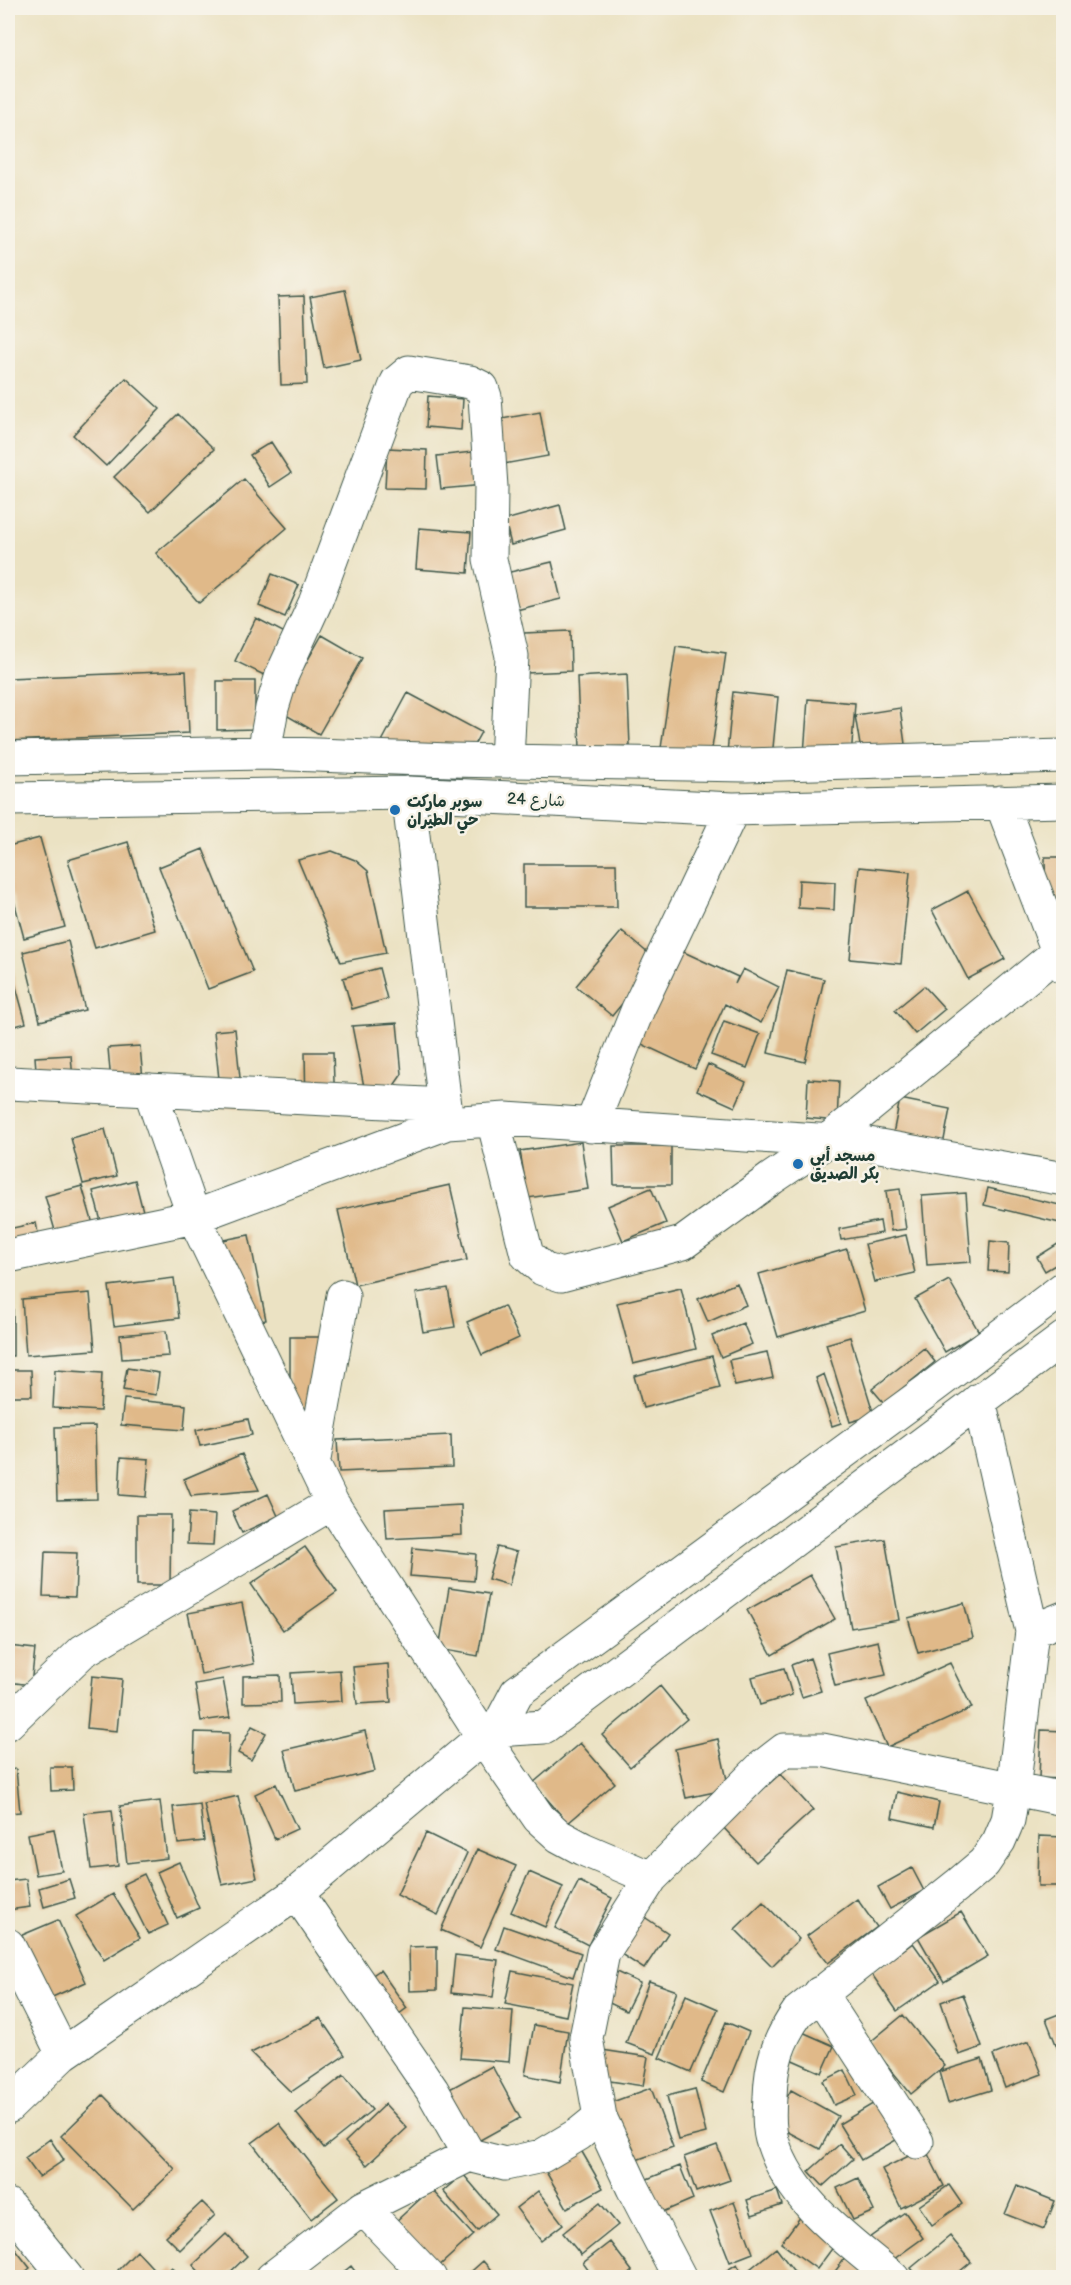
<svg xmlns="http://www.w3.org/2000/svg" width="1071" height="2285" font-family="'Balsamiq Sans','Playpen Sans Arabic',sans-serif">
  <rect width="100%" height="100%" fill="#f7f3e8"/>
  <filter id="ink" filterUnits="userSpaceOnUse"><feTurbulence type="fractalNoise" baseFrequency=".0167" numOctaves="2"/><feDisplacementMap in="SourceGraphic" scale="12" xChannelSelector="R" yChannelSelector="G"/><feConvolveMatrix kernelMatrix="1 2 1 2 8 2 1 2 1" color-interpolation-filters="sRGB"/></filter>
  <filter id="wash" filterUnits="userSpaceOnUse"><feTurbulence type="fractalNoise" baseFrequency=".008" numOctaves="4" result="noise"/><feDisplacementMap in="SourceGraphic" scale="24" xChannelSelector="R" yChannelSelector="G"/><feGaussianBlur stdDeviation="1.35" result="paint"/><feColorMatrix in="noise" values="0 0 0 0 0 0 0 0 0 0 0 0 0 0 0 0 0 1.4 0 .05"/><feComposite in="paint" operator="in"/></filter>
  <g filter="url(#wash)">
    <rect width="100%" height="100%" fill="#ebe2c3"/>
    <g id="blocks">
      <path fill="#e0b989" d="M345,290l16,70 -37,8 -14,-71z
        M304,296l3,88 -26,1 -3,-88z
        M126,378l34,31 -54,57 -33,-31z
        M428,396l35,3 -2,31 -35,-3z
        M540,412l8,44 -44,8 -8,-44z
        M178,414l36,35 -64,63 -36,-35z
        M271,442l20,31 -21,14 -20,-32z
        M387,448l40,2 -1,39 -41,-1z
        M481,451l3,34 -43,4 -4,-33z
        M244,479l43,49 -88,75 -43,-50z
        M560,505l6,25 -55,15 -6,-25z
        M419,528l52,4 -3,41 -52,-4z
        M552,562l9,37 -53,13 -10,-37z
        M272,574l27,11 -14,32 -26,-11z
        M256,618l29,15 -21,42 -29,-14z
        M570,631l1,40 -45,2 -2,-40z
        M322,635l40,23 -43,76 -40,-23z
        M676,646l50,7 -15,102 -50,-7z
        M186,671l3,62 -181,8v-63z
        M627,674l3,72 -50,2 -3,-71z
        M217,681h38v48l-38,1z
        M733,692l45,5 -8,81 -45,-5z
        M408,693l73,39 -11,20 -90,-7z
        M808,699l47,4 -4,55 -47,-4z
        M900,708l5,36 -44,7 -6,-36z
        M40,838l25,89 -41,11 -16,-59v-33z
        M128,842l27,88 -60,18 -27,-88z
        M203,849l50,123 -45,17 -49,-122z
        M332,851l23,9 13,11 18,82 -45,9 -43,-102z
        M1045,857h19v62h-18z
        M524,864h92l1,43h-93z
        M859,867l51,5 -9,92 -51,-5z
        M799,880l36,2 -1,28 -36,-2z
        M968,891l37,68 -37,20 -36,-69z
        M622,931l35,30 -45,55 -36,-30z
        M68,941l17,69 -45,11 -17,-69z
        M675,948l63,29 -3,7 8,-15 36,18 -18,36 -36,-19 -30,65 -62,-29z
        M8,958l18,65 -18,5z
        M379,968l8,31 -35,10 -9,-31z
        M787,970l37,9 -19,83 -37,-9z
        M924,986l21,23 -30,25 -20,-24z
        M724,1021l36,13 -13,34 -36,-13z
        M397,1023l5,51 -9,13 -28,5 -13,-66z
        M235,1029l8,78 -21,1 -8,-77z
        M140,1046l5,56 -32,3 -5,-57z
        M305,1052h28l2,59h-29z
        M71,1055l3,38 -36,2 -3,-38z
        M708,1064l38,18 -11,25 -38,-17z
        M808,1079l31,2 -2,40 -31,-3z
        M900,1099l50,10 -8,41 -50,-11z
        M105,1129l12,47 -34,8 -12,-46z
        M581,1142l7,47 -60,9 -8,-47z
        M613,1146h58v39h-57z
        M135,1180l10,39 -42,10 -10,-38z
        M450,1185l17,75 -112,25 -17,-75z
        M82,1186l13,45 -37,10 -13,-45z
        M651,1188l15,35 -43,18 -15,-35z
        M988,1188l76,18v18l-80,-19z
        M900,1189l6,40 -15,2 -5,-40z
        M966,1193l5,69 -44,3 -5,-69z
        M880,1221l2,12 -41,7 -2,-11z
        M36,1223l7,36 -35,6v-36z
        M249,1235l17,85 -32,6 -16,-85z
        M906,1235l9,38 -40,9 -10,-38z
        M1064,1240v20l-19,11 -8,-14z
        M990,1241l19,2 -1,29 -20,-1z
        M847,1249l18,62 -87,26 -19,-63z
        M174,1278l5,40 -65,8 -5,-40z
        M949,1280l30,52 -34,20 -30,-53z
        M737,1283l9,22 -38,17 -10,-23z
        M448,1288l7,39 -32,5 -7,-39z
        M681,1288l15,61 -63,15 -16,-61z
        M90,1293l5,57 -69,5 -4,-56z
        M13,1304v52h-5v-51z
        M504,1306l15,32 -37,17 -15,-33z
        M743,1323l9,21 -31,13 -9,-21z
        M166,1331l3,25 -47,3 -2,-24z
        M290,1337h29v72l-29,-1z
        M850,1337l24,78 -24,7 -24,-78z
        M924,1348l11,14 -51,41 -12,-14z
        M767,1352l6,26 -38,8 -6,-26z
        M712,1356l8,32 -77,20 -9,-32z
        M127,1368l32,5 -3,22 -33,-5z
        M8,1370h23l1,26h-24z
        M55,1370l47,3 -2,38 -47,-3z
        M824,1374l17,49 -9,3 -16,-48z
        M124,1399l62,6 -2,25 -63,-5z
        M248,1419l4,16 -52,11 -4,-16z
        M95,1426l2,73 -40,1 -2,-73z
        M451,1435l1,32 -113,5 -2,-32z
        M242,1454l17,36 -68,6 -7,-17z
        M121,1457l28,2 -3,38 -27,-2z
        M268,1494l10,22 -36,17 -10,-22z
        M461,1505l1,30 -75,4 -2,-30z
        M189,1513l26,2 -2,30 -26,-1z
        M137,1515h34l-1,70h-33z
        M885,1539l14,81 -48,8 -15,-81z
        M305,1547l32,45 -54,38 -32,-46z
        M497,1547l20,5 -8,33 -21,-6z
        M413,1548l63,6 -2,27 -64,-5z
        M45,1552l32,1 -2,44 -32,-1z
        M810,1575l25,44 -63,36 -25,-45z
        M449,1588l40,6 -11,62 -39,-7z
        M242,1603l12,61 -53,10 -13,-61z
        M964,1603l9,35 -55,15 -10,-35z
        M878,1641l8,34 -51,11 -8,-33z
        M8,1646l27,3 -4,36 -23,-3z
        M810,1658l11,33 -19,6 -11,-32z
        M950,1663l22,45 -85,39 -21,-46z
        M388,1664l3,38 -34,2 -4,-37z
        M784,1668l8,27 -32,10 -8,-28z
        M340,1670l2,31 -49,3 -2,-31z
        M280,1675l1,27 -38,1v-27z
        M92,1676l30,3 -5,52 -30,-3z
        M223,1679l7,38 -29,4 -6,-37z
        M660,1686l27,33 -57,48 -28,-32z
        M252,1726l14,7 -15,27 -13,-7z
        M1041,1730l23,1v48l-25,-1z
        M365,1731l10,40 -80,20 -11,-41z
        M195,1732l34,1 -1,38 -34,-1z
        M718,1739l11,50 -43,9 -11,-49z
        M580,1743l35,40 -47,40 -35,-40z
        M50,1767h22l1,23 -22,1z
        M16,1769l4,43 -12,1v-43z
        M780,1774l33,36 -57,52 -34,-36z
        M276,1784l21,45 -22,10 -20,-45z
        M897,1792l42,10 -5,25 -42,-9z
        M238,1796l19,82 -35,7 -18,-81z
        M160,1801l7,57 -40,5 -7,-57z
        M200,1804l4,37 -26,3 -5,-37z
        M112,1810l6,56 -27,3 -7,-56z
        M54,1829l8,42 -26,4 -8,-41z
        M426,1833l41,20 -29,62 -41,-20z
        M1039,1836l25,1 -1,49h-25z
        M477,1849l39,17 -36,81 -39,-17z
        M179,1862l20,46 -22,10 -20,-46z
        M912,1868l12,23 -34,18 -12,-22z
        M529,1872l34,15 -18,40 -34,-15z
        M144,1874l24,51 -20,9 -25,-50z
        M26,1879l4,28 -22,3v-29z
        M69,1879l6,19 -31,9 -5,-19z
        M579,1881l33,17 -24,47 -33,-17z
        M113,1894l27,44 -36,22 -28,-44z
        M857,1899l20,28 -49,36 -21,-27z
        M763,1902l36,37 -27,27 -37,-37z
        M961,1912l27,44 -44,26 -26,-45z
        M640,1914l28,19 -24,36 -29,-19z
        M58,1920l28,62 -38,17 -28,-63z
        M504,1926l77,27 -8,24 -77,-28z
        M913,1943l27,38 -43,30 -26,-38z
        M437,1946v44l-27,1 -1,-44z
        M455,1955l43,5 -5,37 -42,-4z
        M610,1969l30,14 -14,28 -29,-14z
        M380,1970l27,38 -12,9 -28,-38z
        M512,1971l61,12 -7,33 -61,-12z
        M649,1981l28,10 -22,63 -29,-11z
        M963,1994l19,53 -23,8 -18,-53z
        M686,1995l32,14 -27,63 -32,-14z
        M465,2007l48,4 -4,51 -49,-4z
        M1064,2012v50h-1l-17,-43z
        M903,2015l42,51 -34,28 -42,-51z
        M320,2018l25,37 -54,37 -40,-39z
        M726,2022l23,10 -25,60 -23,-10z
        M534,2025l34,6 -8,51 -35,-7z
        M800,2031l34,15 -12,27 -34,-15z
        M1029,2041l13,33 -37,14 -12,-33z
        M602,2050l46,7 -5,29 -46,-7z
        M982,2059l9,31 -43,13 -9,-31z
        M492,2066l28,52 -47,26 -29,-52z
        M845,2070l12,25 -23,10 -11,-24z
        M344,2075l28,35 -48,38 -28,-35z
        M651,2088l22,59 -48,17 -21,-59z
        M695,2089l11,44 -28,7 -11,-44z
        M791,2090l47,26 -18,33 -47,-25z
        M103,2095l72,74 -42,40 -72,-73z
        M881,2099l22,37 -42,24 -22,-36z
        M385,2104l22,24 -40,37 -22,-23z
        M279,2123l59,75 -27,21 -59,-76z
        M50,2139l14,21 -25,17 -14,-19z
        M840,2144l13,15 -30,27 -14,-15z
        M578,2145l25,43 -36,20 -25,-43z
        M717,2145l13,35 -34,12 -12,-35z
        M925,2148l19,38 -43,22 -19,-39z
        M680,2166l13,33 -42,18 -14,-34z
        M463,2174l34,40 -20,17 -34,-40z
        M858,2178l16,33 -21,9 -16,-32z
        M949,2185l13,19 -30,21 -13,-19z
        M1017,2186l38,15 -11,28 -39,-15z
        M431,2189l42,46 -37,34 -42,-46z
        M777,2190l5,15 -30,10 -5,-15z
        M538,2191l25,33 -22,17 -25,-33z
        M202,2202l13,13 -35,35 -14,-14z
        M734,2202l19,51 -23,9 -20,-51z
        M600,2203l18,22 -37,30 -18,-22z
        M905,2212l18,26 -36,26 -18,-26z
        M801,2216l36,26 -20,27 -36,-26z
        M226,2234l21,22 -23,22h-19l-12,-13z
        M950,2236l21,26 -19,16h-33l-8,-10z
        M8,2240l22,28 -12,10h-10z
        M610,2242l22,29 -8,7h-30l-11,-15z
        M776,2248l23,30h-50l-4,-5z
        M137,2251l23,25 -2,2h-32l-8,-8z
        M846,2257l26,21h-42z
        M483,2261l15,17h-34z
        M737,2264l8,14h-31z
        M351,2266l9,12h-24z
        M172,2267l9,11h-21z"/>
    </g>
  </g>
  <g filter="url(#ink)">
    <use href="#blocks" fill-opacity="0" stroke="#3e5649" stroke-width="1.5"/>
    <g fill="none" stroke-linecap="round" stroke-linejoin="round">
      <defs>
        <path id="minor" d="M264,753l8,-45 10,-33 33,-72 82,-221 12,-10 61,10 12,6 3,9 6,90 -1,72 22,97 -5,105
          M8,758l256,-5 185,7 297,5 318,-9
          M408,793l39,330 59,-4 357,24 201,36
          M8,799l400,-6 325,16 331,-8
          M1001,802l63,165
          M9,1083l436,22
          M150,1090l44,127 138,286 151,234 56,81 20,18 24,13 68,29
          M493,1120l34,135 16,14 18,6 122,-32 89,-65 55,-37 230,-188
          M591,1126l47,-117 95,-200
          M8,1256l186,-39 253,-94
          M1064,1288l-137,103 -410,301 -20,38 47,-3 520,-389
          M979,1400l53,231 32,-13
          M313,1465l30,-169
          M8,1723l75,-72 249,-148
          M297,1893l135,197 37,65 -106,53
          M8,1945l55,109
          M820,1993l97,149
          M8,2107l55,-53 234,-161 186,-156 14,-7
          M469,2155l36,9 37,-8 37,-22 21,-17
          M8,2205l59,73
          M272,2278l91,-70 67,70
          M680,2278l-47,-90 -33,-71 -14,-79 17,-85 48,-75 111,-111 22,-17h38l242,49
          M893,2278c-46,-39 -101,-76 -120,-135 -5,-14 -4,-32 -3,-46 1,-34 8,-57 28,-85l161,-128 25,-21 15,-22 9,-21 5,-29 19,-160"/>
      </defs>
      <use href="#minor" stroke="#3e5649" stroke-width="35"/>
      <use href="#minor" stroke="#fff" stroke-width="33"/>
    </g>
  </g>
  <g fill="#1f6fb2" stroke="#f7f3e8" stroke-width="2">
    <circle cx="395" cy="810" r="6"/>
    <circle cx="798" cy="1164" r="6"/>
  </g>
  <g text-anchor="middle" stroke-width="5" stroke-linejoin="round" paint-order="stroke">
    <g font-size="16" fill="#1f3d34" stroke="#f7f3e8">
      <text transform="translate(536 799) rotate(3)" y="6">شارع 24</text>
    </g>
    <g font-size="16" font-weight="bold" fill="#1f3d34" stroke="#f7f3e8" text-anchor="start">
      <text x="407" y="807">سوبر ماركت<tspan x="407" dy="18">حي الطيران</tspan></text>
      <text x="810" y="1161">مسجد أبي<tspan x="810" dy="18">بكر الصديق</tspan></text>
    </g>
  </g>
  <rect width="1071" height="2285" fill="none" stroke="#f7f3e8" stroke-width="30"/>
</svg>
